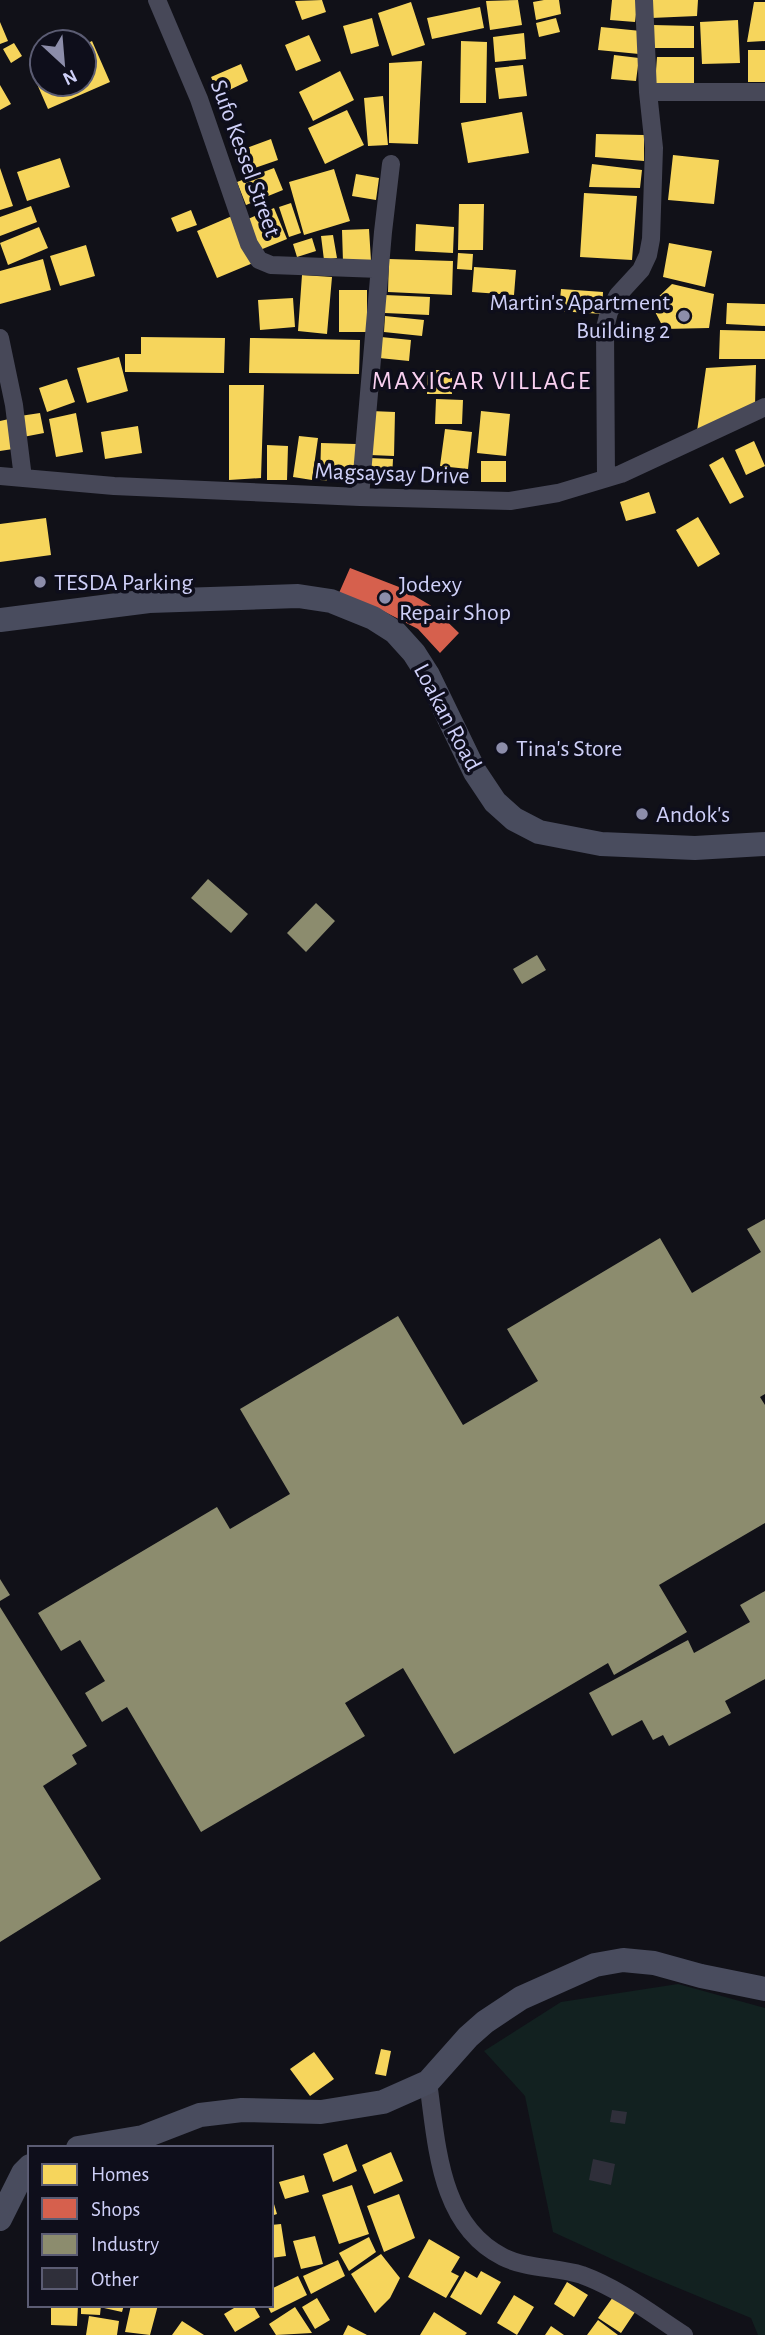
<svg xmlns="http://www.w3.org/2000/svg" width="765" height="2335" font-family="'Alegreya Sans',sans-serif">
  <rect width="100%" height="100%" fill="#111118"/>
  <path fill="#122120" d="M678,1984l87,24v327h-7l-7,-17 -102,-42 -96,-44 -28,-136 -41,-45 77,-49z"/>
  <path fill="#f6d55c" d="M322,0l4,12 -24,8 -7,-19z
    M518,0l4,25 -32,5 -4,-29z
    M544,0h15l2,14 -25,6 -3,-18z
    M612,0h26l-3,22 -25,-2z
    M652,0h46l-1,16 -46,2z
    M411,2l14,43 -33,11 -14,-43z
    M754,2h11v39l-18,1z
    M480,7l4,21 -52,11 -5,-21z
    M372,18l7,28 -28,8 -8,-28z
    M556,18l4,14 -21,5 -3,-14z
    M738,20l2,43 -38,1 -2,-42z
    M0,22l8,19 -8,3z
    M653,25l41,1v22h-42z
    M601,27l40,4 -2,23 -41,-4z
    M524,33l2,26 -31,3 -2,-25z
    M309,35l12,26 -25,10 -11,-26z
    M92,41l18,41 -62,27 -18,-41 12,-5v21h42v-39z
    M461,41l26,1 -1,61h-26z
    M14,43l8,13 -11,7 -8,-14z
    M748,50h17v32h-17z
    M614,55l25,3 -3,23 -25,-2z
    M657,57h37v29l-39,-1z
    M422,61l-4,83 -29,-1v-80z
    M241,64l7,17 -29,14 -8,-18z
    M523,65l4,31 -28,3 -4,-31z
    M340,71l14,29 -41,21 -14,-29z
    M0,85l11,19 -11,6z
    M383,96l5,49 -20,1 -4,-48z
    M347,110l17,35 -39,19 -17,-36z
    M522,112l7,41 -61,10 -7,-40z
    M596,134l48,1v26l-49,-4z
    M271,139l7,21 -35,12 -7,-20z
    M673,155l46,5 -5,44 -46,-4z
    M60,158l10,29 -43,14 -10,-29z
    M592,164l50,6 -2,18 -51,-1z
    M0,168l13,38 -13,4z
    M274,168l9,22 -37,15 -9,-23z
    M334,169l16,52 -46,14 -15,-53z
    M356,174l23,4 -3,22 -24,-4z
    M584,193l53,3 -5,64 -52,-3z
    M291,203l10,30 -12,4 -10,-30z
    M459,204h25l-1,46h-25z
    M31,206l6,16 -37,14v-19z
    M274,208l13,31 -27,11 -12,-31z
    M191,210l6,15 -20,7 -6,-14z
    M232,216l21,47 -36,15 -20,-47z
    M416,224l38,3 -1,26 -38,-2z
    M39,227l9,21 -40,17 -8,-22z
    M369,229l2,32 -28,1 -1,-32z
    M333,235l4,23 -13,2 -3,-24z
    M312,238l4,13 -19,6 -4,-13z
    M669,243l43,8 -7,36 -42,-10z
    M86,245l9,31 -35,10 -10,-30z
    M458,253l15,1 -1,16 -15,-1z
    M43,259l8,31 -51,14v-33z
    M389,259l64,2 -1,34 -64,-3z
    M474,267l42,3 -2,25 -42,-3z
    M302,275l30,2 -5,57 -29,-3z
    M672,284l42,10 -5,34 -45,1 -13,-25z
    M561,289l42,3 -1,22 -43,-3z
    M339,290h28v42h-28z
    M385,295l45,2 -1,18 -44,-2z
    M293,298l2,29 -35,3 -2,-30z
    M727,303l38,1v22l-39,-2z
    M385,316l39,4 -2,16 -38,-4z
    M720,330l45,1v28h-46z
    M141,337l84,1 -1,35 -99,-1v-18h16z
    M381,337l30,3 -2,21 -30,-3z
    M250,338l110,2 -1,34 -110,-1z
    M119,357l9,34 -41,12 -10,-35z
    M756,365l-1,41 -58,25 9,-63z
    M427,370h25v24h-25z
    M67,379l8,23 -28,10 -8,-24z
    M229,385h35l-3,93 -32,2z
    M436,399l27,1 -1,24h-27z
    M371,411l24,1 -1,44 -24,-1z
    M481,411l29,3 -4,42 -29,-3z
    M40,413l4,20 -21,4 -3,-21z
    M76,413l7,39 -27,5 -7,-38z
    M9,419l4,30 -13,2v-30z
    M138,426l4,27 -37,6 -4,-27z
    M445,429l27,3 -4,37 -28,-3z
    M299,436l19,2 -6,42 -19,-3z
    M754,441l11,25 -19,9 -11,-25z
    M321,443l35,1 -1,38 -35,-2z
    M267,445l21,1 -1,34h-20z
    M723,457l21,40 -14,7 -21,-39z
    M370,458l23,1 -1,20 -23,-2z
    M481,461h25v21h-25z
    M445,470l21,2 -1,11 -21,-2z
    M649,492l7,21 -30,8 -6,-19z
    M698,517l22,37 -22,13 -22,-37z
    M46,518l5,37 -51,7v-38z
    M381,2049l10,2 -5,25 -11,-2z
    M314,2052l20,27 -24,17 -20,-27z
    M347,2144l10,27 -24,11 -10,-28z
    M391,2152l12,29 -29,13 -12,-29z
    M304,2175l5,17 -24,7 -6,-17z
    M352,2185l17,49 -30,10 -17,-49z
    M271,2194l6,20 -6,2z
    M399,2194l16,44 -31,14 -17,-46z
    M281,2224l5,32 -15,2v-33z
    M315,2236l8,28 -22,5 -8,-28z
    M369,2237l7,15 -27,19 -10,-18z
    M429,2239l31,18 -9,15 8,4 -13,22 -38,-21z
    M381,2254l19,24 -10,20 -15,15 -24,-39z
    M338,2260l7,16 -34,18 -8,-18z
    M465,2271l12,7 4,-7 20,11 -20,33 -31,-18z
    M298,2276l9,19 -36,18 -4,-8h4v-16z
    M567,2282l21,13 -14,22 -20,-13z
    M514,2295l20,12 -17,28 -20,-12z
    M613,2297l22,15 -14,21 -23,-15z
    M317,2298l13,22 -15,9 -13,-22z
    M51,2305h27l-1,21 -26,-1z
    M81,2305h20l-1,10 -19,-1z
    M105,2305h19l-2,7 -18,-4z
    M131,2305h27l-8,30 -25,-3z
    M239,2305h14l7,12 -25,15 -11,-18z
    M295,2307l17,26 -36,2 -7,-11z
    M434,2312l33,21 -2,2h-45z
    M89,2316l30,5 -2,14h-31z
    M598,2320l20,15h-31z
    M182,2321l22,14h-32z
    M348,2325l19,10h-24z
    M551,2326l13,9h-19z"/>
  <path fill="#d6604d" d="M350,568l49,19 31,18 29,28 -19,20 -22,-24 -33,-17 -46,-19z"/>
  <path fill="#8c8c6e" d="M208,879l40,35 -17,19 -40,-35z
    M316,903l19,18 -29,31 -19,-19z
    M537,955l9,15 -24,14 -9,-15z
    M765,1219v175l-5,3 5,8v118l-106,62 28,47 -73,43 -6,-12 -154,91 -51,-86 -58,35 20,33 -164,96 -74,-125 -25,15 -17,-29 20,-12 -25,-41 -19,11 -23,-38 179,-106 13,22 60,-35 -50,-85 158,-93 65,109 75,-44 -31,-52 153,-91 32,55 69,-41 -14,-23z
    M0,1579l10,16 -10,6z
    M765,1591v88l-40,22 6,12 -62,33 -6,-11 -10,5 -11,-20 -30,16 -23,-43 99,-53 6,13 56,-31 -10,-17z
    M0,1607l87,139 -15,9 5,9 -34,22 58,93 -101,63z"/>
  <path fill="#2f2f3a" d="M612,2110l15,2 -2,12 -15,-2z
    M593,2159l22,5 -4,21 -22,-5z"/>
  <g fill="none" stroke-linecap="round" stroke-linejoin="round">
    <path stroke="#474858" stroke-width="18" d="M157,0l42,99 50,145 10,16 12,5 109,4
      M648,92h117
      M0,338l14,67 9,73
      M0,476l114,10 246,11 150,4 48,-8 63,-19 144,-67
      M606,478l-1,-150 4,-16 9,-17 23,-25 7,-15 3,-16 3,-91 -6,-56 -4,-92
      M360,497l23,-265 8,-68
      M428,2082c9,62 11,143 75,175 24,12 54,10 79,18 38,14 68,38 102,60"/>
    <path stroke="#494c5e" stroke-width="24" d="M0,620l149,-19 149,-5 33,5 42,17 22,14 19,21 14,22 47,97 20,30 19,17 25,13 62,12 94,4 70,-4
      M78,2148l65,-11 57,-22 42,-5 79,2 62,-10 45,-20 40,-45 17,-15 36,-24 74,-33 28,-5 31,3 47,13 64,13
      M0,2219l23,-46 7,-7"/>
  </g>
  <g fill="#8c8daa" stroke="#0e0e1b" stroke-width="2.5">
    <circle cx="684" cy="316" r="7"/>
    <circle cx="40" cy="582" r="7"/>
    <circle cx="385" cy="598" r="7"/>
    <circle cx="502" cy="748" r="7"/>
    <circle cx="642" cy="814" r="7"/>
  </g>
  <g text-anchor="middle" stroke-width="7" stroke-linejoin="round" paint-order="stroke">
    <g font-size="24" fill="#cfd0f8" stroke="#0e0e1b">
      <text transform="translate(246 158) rotate(70)" y="8">Sufo Kessel Street</text>
      <text transform="translate(392 473) rotate(2)" y="8">Magsaysay Drive</text>
      <text transform="translate(448 717) rotate(62)" y="8">Loakan Road</text>
    </g>
    <g font-size="24" fill="#cfd0f8" stroke="#0e0e1b" text-anchor="start">
      <text x="670" y="310" text-anchor="end">Martin's Apartment<tspan x="670" dy="28">Building 2</tspan></text>
      <text x="54" y="590">TESDA Parking</text>
      <text x="399" y="592">Jodexy<tspan x="399" dy="28">Repair Shop</tspan></text>
      <text x="516" y="756">Tina's Store</text>
      <text x="656" y="822">Andok's</text>
    </g>
    <g font-size="26" letter-spacing="2" fill="#f9d0f0" stroke="#0e0e1b">
      <text x="482" y="389">MAXICAR VILLAGE</text>
    </g>
  </g>
  <rect x="28" y="2146" width="245" height="161" fill="#0e0e1b" stroke="#5b5c73" stroke-width="2"/>
  <rect x="42" y="2164" width="35" height="21" fill="#f6d55c" stroke="#5b5c73" stroke-width="2"/>
  <text x="91" y="2181" font-size="21" fill="#cfd0f8">Homes</text>
  <rect x="42" y="2198" width="35" height="21" fill="#d6604d" stroke="#5b5c73" stroke-width="2"/>
  <text x="91" y="2216" font-size="21" fill="#cfd0f8">Shops</text>
  <rect x="42" y="2234" width="35" height="21" fill="#8c8c6e" stroke="#5b5c73" stroke-width="2"/>
  <text x="91" y="2251" font-size="21" fill="#cfd0f8">Industry</text>
  <rect x="42" y="2268" width="35" height="21" fill="#2f2f3a" stroke="#5b5c73" stroke-width="2"/>
  <text x="91" y="2286" font-size="21" fill="#cfd0f8">Other</text>
  <g transform="translate(63 63) rotate(154)"><circle r="33" fill="#0e0e1b" stroke="#5b5c73" stroke-width="2"/>
  <path d="M0-5L12 26L0 18L-12 26Z" fill="#8c8daa"/>
  <text y="-10" font-size="19" font-weight="bold" text-anchor="middle" fill="#cfd0f8">N</text>
  </g>
</svg>
